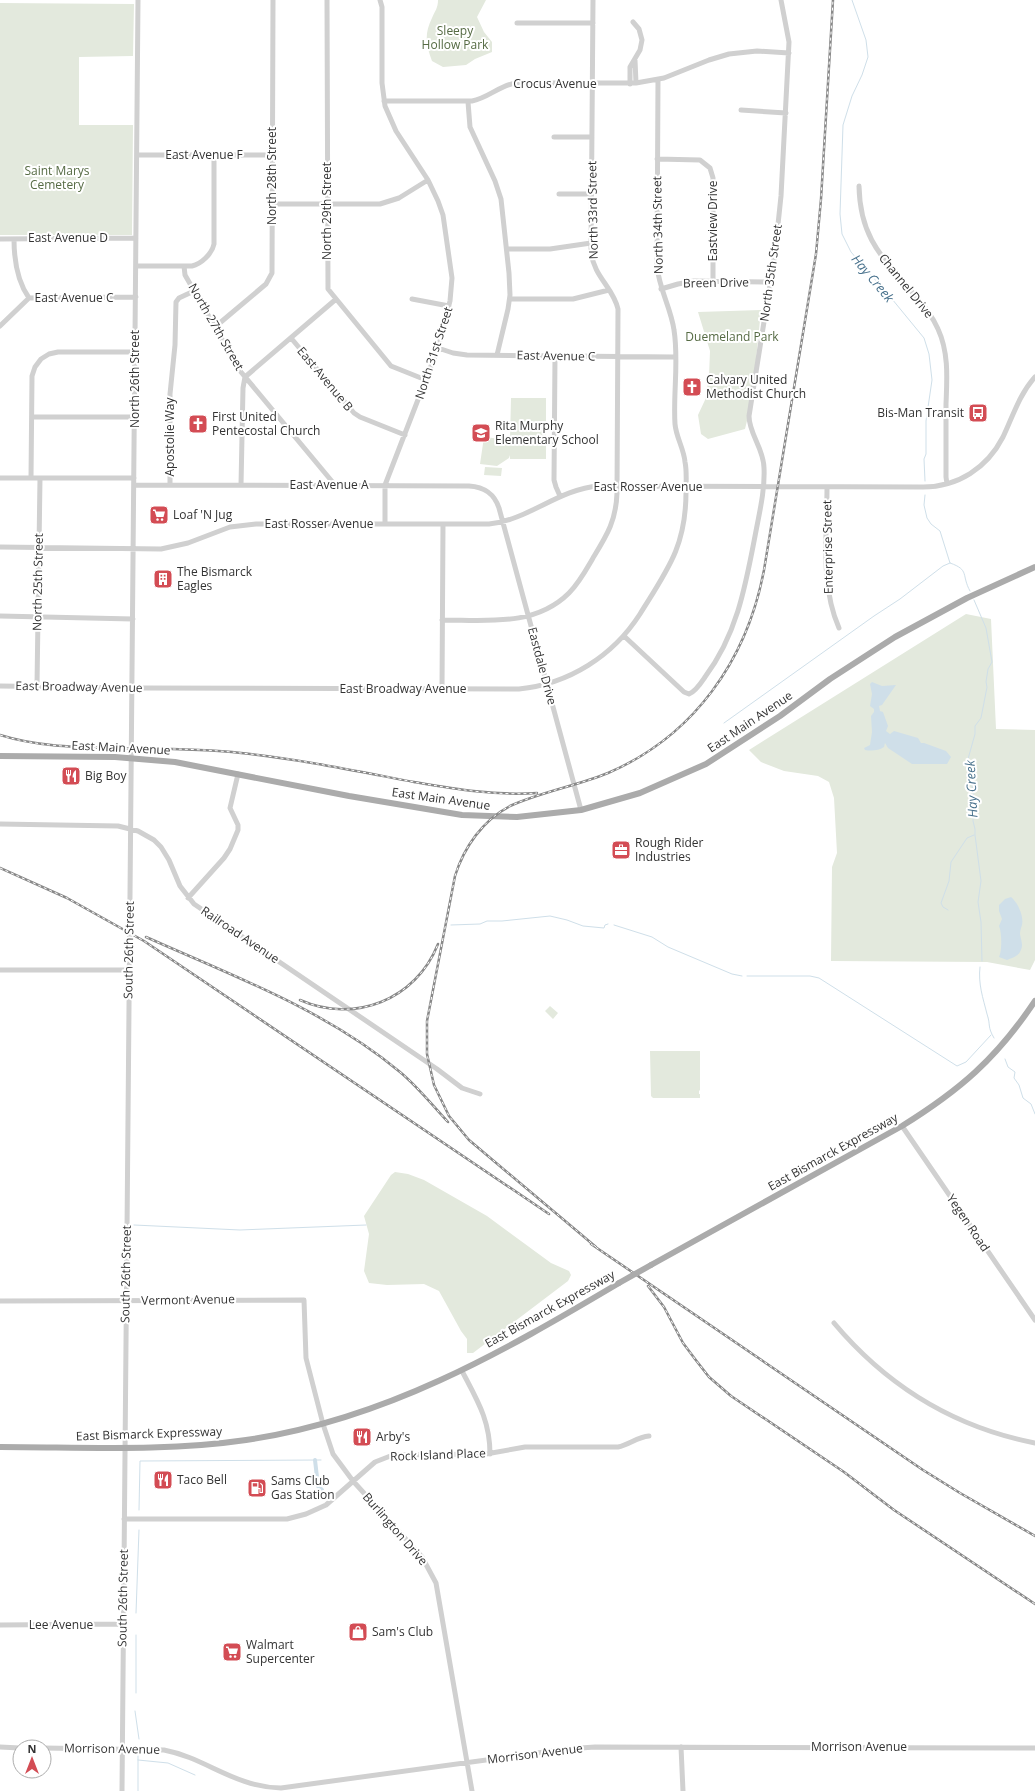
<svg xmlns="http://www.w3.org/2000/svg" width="1035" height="1791" font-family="'Open Sans',sans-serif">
  <rect width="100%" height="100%" fill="#fff"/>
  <path fill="#e3e9dd" d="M438,0h48l-9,17 7,15 8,10v10l-17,7 -9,6 -23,2 -11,-6c-6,-16 -8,-27 0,-43 3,-7 6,-10 6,-18z
    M0,3l134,1 -1,52 -54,1v68h54l-1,110h-132z
    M761,310l-9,90 -7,29 -37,10 -7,-5 -3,-19 7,-15 4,-23 1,-26 -12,-39z
    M511,398h35v61h-36v-4l-1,3 -12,8 -17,-2 4,-27 26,3z
    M485,467l17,1 -1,8 -17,-1z
    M966,614l25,5 5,110 39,1v230l-5,10 -43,-8 -156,-1 1,-94 5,-14 -3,-55 -5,-16 -11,-6 -34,-5 -23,-9 -12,-12z
    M550,1006l8,7 -5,6 -8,-8z
    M650,1051h50v39l-1,1v3h1v4h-47l-2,-2z
    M395,1172l13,2 16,6 63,36 64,47 18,8 2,4 -3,6 -95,72h-6v-14l-6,-8 -22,-40 -15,-7 -37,1 -18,-2 -5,-12 5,-37 -5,-18 27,-41z"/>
  <path fill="#cfdfe9" d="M872,682l10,4 14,-1 -14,20 -3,1 1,5 3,1 5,14 -2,5 4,3 4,-3 24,7 3,5h3l22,8 5,6 -4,7h-35l-24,-16 -3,-5 -1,4c-6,4 -13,4 -19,3l-1,-2 6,-3 2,-13 -1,-16 3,-4v-3l-4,-3 2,-12 -2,-10z
    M1011,897c7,6 13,19 11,28 -1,3 -2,6 -2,9 1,7 4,11 0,18 -3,5 -8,6 -13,8l-8,-3c3,-6 3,-24 0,-31l3,-7 -3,-8v-6l6,-6z"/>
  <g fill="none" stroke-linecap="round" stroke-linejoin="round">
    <path stroke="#cfdfe9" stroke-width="1" d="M852,0l14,40 2,17 -6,18 -10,21 -9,29 -3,89 2,20 9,18 41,47 32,39 5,16 3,26 -6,41v33l-2,5 1,22
      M925,495l-1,10 3,13 4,6 9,7 10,32c20,7 11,12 20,28
      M974,600l12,28 6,34 -4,7 -2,13 1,5 -6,31 -6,8v8l-7,25 6,39 -1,23 2,8v6l6,46 -3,21 3,20 1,39
      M724,723l150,-107 26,-17 43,-33 7,-3
      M948,910l-5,-3 -2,-4 8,-22 2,-19 16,-24 7,-3
      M451,925l29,-1 7,-3h15l48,-5 17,4 16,6 21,2 1,-3 3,-1
      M614,925l38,12 16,10 64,27 10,2
      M980,967c-2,17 3,31 7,47 4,12 0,12 7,24
      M747,976h63l9,2 138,88 9,-4 25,-27
      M1005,1059l3,8 7,5 -1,6 5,7 4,13 8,6 4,10
      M134,1225l106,5 126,-5
      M139,1510l1,-49 181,-1
      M136,1613l3,-83
      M136,1693v-58
      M135,1711l4,28
      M138,1760l30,3 27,12
      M138,1791v-35"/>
    <path stroke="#cfdfe9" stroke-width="4" d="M315,1460l3,26 4,4"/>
    <path stroke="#d0d0d0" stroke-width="5" d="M327,0l1,289 63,77 35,14
      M380,0l2,7v76l3,23 11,25 32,49 10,21 5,14 9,63 -2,23 -12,47 -53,137v39
      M517,23h76
      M635,60l1,23
      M630,84v-17l10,-17 2,-10 -3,-11 -6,-7
      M384,101h88c16,-3 28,-16 44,-18h120l28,-5 45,-18 20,-6 28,-3 32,2
      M468,102l2,25 25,54 6,18 8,74 1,22 -2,14 -11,46
      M741,110l45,3
      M554,137h38
      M137,155h135
      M657,159l43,1 10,8 3,10v104
      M859,186c1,51 22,70 53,106 10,11 20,23 26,37 11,24 9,50 8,75 0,25 0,49 0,73l1,7
      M559,194h32
      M272,204h108l19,-6 29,-18
      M0,239l136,-1
      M14,239c0,20 3,42 15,59
      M507,249h43l41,-6
      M136,266h56c9,-2 20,-12 22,-22v-89
      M184,266l1,9 56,97 94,113
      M661,289l17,-5 16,-3 77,1
      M412,299l37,7
      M510,299h63l36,-9
      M0,326l29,-28 107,-1
      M215,327l51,-43 6,-11 1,-273
      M291,338l63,75 6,4 45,18
      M438,348l15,5 14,2 208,2
      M555,356l-1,124 2,7 4,9
      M245,377l90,-77
      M32,417h103
      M0,478h134
      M31,478l1,-102 3,-9 6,-8 8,-5 9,-2h77
      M170,484v-90l5,-49 1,-43 3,-4 15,-7
      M134,485l335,1c15,1 25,7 30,22l82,302
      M241,485l2,-97 2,-11
      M827,487c0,47 -7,98 12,141
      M0,547l161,2 27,-6 42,-16 26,-3h233c40,-4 69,-35 110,-38l324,1c35,0 64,-19 80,-50 10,-21 16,-42 32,-60
      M0,616l133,3
      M442,620c44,0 93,7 127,-27 10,-10 17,-23 24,-35 14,-23 23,-37 24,-65l1,-184c-5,-22 -24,-32 -27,-57l2,-252
      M624,636l60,56 5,2c7,-3 12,-11 16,-17 33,-44 41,-94 51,-146 4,-21 9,-42 8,-63 0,-19 -15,-34 -15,-52l26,-163 6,-57 8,-154 -8,-42
      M0,686l140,2 379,1c50,-5 94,-33 121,-75 28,-45 46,-68 46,-122 0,-10 1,-21 -1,-30 -1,-13 -9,-25 -10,-38 -2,-31 4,-63 -1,-94 -3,-22 -15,-41 -17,-64l1,-187
      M37,686l3,-208
      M442,689l1,-165
      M0,824l118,2 20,5 16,9 7,7 8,13 11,26 14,18 243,165 25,19 18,6
      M188,898l36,-40 6,-9 8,-19v-5l-8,-17 8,-34
      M0,970h129
      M902,1126l133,194
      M0,1301l304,-1 2,58 17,66 10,30 20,27 69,76 14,26 36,208
      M834,1323c53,63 119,104 201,120
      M462,1371c15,29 28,49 28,83
      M124,1519h163l19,-5 20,-9 49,-43 18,-7 93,-1 39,-7h93c11,-2 19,-10 31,-11
      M0,1625l123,-1
      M0,1747l20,1
      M681,1747l2,44
      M44,1748l120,2c42,8 70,37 117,38l285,-39 29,-2 440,1
      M122,1791l16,-1791"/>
    <path stroke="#ababab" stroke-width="6" d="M0,756l115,1 60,5 174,34 113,19 55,2 64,-7 59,-17 66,-29 74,-48 50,-37 65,-42 72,-39 68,-31
      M651,1265l251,-139c58,-36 94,-67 133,-125
      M0,1447c82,0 165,5 246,-7 138,-20 255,-87 373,-157"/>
    <defs>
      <path id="rail" d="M0,735c35,11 71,12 108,13 44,1 88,0 133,5 58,6 115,18 173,29 41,7 81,14 123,11
        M0,868l67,30 77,43 405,273
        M146,937c87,39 180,73 254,135 18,15 32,33 48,50
        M300,1000c54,24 116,0 138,-56
        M591,1244l332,226 37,23 75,43
        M596,1247l-127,-107 -20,-24 -15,-31 -7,-31v-33l28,-145c9,-29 28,-56 55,-70 31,-14 66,-20 98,-33 86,-37 139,-113 156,-203l52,-316 5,-55 12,-199
        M648,1286l16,21 19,36 12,16 14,18 22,19 113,76 50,38 141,94"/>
    </defs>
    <use href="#rail" stroke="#888" stroke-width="2.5"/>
    <use href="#rail" stroke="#fff" stroke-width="1" stroke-dasharray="3" stroke-linecap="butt"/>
    <path stroke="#ababab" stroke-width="6" d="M619,1283l32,-18"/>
  </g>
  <defs>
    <symbol id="church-square" viewBox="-11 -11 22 22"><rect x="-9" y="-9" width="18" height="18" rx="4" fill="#d34c54" stroke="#fff"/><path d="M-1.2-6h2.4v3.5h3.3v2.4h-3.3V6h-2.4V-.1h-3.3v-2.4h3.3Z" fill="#fff"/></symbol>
    <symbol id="bus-square" viewBox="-11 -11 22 22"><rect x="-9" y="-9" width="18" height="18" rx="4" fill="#d34c54" stroke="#fff"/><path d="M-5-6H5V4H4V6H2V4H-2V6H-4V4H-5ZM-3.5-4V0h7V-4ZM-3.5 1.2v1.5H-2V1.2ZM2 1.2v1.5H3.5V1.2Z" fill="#fff"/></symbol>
    <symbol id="school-square" viewBox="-11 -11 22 22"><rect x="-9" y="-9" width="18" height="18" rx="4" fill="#d34c54" stroke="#fff"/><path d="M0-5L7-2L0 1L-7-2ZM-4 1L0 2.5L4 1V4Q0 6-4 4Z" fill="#fff"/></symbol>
    <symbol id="supermarket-square" viewBox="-11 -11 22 22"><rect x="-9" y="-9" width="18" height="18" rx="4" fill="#d34c54" stroke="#fff"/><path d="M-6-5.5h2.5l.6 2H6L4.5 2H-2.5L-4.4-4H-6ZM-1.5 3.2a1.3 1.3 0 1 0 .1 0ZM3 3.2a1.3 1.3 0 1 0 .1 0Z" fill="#fff"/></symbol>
    <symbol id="building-square" viewBox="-11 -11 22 22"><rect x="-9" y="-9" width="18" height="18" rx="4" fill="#d34c54" stroke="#fff"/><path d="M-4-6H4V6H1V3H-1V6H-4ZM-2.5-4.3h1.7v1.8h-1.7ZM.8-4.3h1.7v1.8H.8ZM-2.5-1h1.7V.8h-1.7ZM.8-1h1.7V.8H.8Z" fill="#fff"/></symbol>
    <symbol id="restaurant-square" viewBox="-11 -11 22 22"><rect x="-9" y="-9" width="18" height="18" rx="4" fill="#d34c54" stroke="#fff"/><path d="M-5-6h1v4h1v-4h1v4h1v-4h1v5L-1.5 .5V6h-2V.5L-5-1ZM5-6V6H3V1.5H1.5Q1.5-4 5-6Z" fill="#fff"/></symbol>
    <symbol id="office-square" viewBox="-11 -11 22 22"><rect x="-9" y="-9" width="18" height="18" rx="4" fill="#d34c54" stroke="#fff"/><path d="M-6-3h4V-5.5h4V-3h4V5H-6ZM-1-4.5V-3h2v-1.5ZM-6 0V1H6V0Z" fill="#fff"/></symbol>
    <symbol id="fuel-square" viewBox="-11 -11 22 22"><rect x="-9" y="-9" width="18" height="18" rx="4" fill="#d34c54" stroke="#fff"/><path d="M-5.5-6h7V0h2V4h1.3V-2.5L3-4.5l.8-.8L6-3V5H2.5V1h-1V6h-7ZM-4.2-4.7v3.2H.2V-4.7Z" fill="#fff"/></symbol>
    <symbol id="shop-square" viewBox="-11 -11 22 22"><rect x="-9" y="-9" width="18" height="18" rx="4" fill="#d34c54" stroke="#fff"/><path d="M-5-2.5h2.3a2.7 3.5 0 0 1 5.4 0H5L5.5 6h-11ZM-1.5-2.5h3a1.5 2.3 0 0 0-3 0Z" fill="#fff"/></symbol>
  </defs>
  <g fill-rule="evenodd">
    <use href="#church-square" x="681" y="376" width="22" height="22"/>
    <use href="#bus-square" x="967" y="402" width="22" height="22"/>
    <use href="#church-square" x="187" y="413" width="22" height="22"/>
    <use href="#school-square" x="470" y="422" width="22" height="22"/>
    <use href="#supermarket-square" x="148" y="504" width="22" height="22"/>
    <use href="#building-square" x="152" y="568" width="22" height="22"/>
    <use href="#restaurant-square" x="60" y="765" width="22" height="22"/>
    <use href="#office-square" x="610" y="839" width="22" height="22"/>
    <use href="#restaurant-square" x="351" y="1426" width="22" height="22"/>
    <use href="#restaurant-square" x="152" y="1469" width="22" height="22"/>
    <use href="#fuel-square" x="246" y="1477" width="22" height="22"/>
    <use href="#shop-square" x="347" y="1621" width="22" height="22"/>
    <use href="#supermarket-square" x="221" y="1641" width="22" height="22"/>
  </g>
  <g text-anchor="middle" stroke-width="4" stroke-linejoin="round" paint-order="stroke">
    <g font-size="12" fill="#566b44" stroke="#fff">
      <text x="455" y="35">Sleepy<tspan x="455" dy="14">Hollow Park</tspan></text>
      <text x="57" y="175">Saint Marys<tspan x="57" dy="14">Cemetery</tspan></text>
      <text x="732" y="341">Duemeland Park</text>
    </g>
    <g font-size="12" fill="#333" stroke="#fff">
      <text x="555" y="88">Crocus Avenue</text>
      <text x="204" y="159">East Avenue F</text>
      <text transform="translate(272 176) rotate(-90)" y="4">North 28th Street</text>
      <text transform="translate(593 210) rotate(-91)" y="4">North 33rd Street</text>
      <text transform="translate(327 211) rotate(-90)" y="4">North 29th Street</text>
      <text transform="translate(713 221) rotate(-90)" y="4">Eastview Drive</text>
      <text transform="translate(658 225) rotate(-91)" y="4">North 34th Street</text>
      <text x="68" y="242">East Avenue D</text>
      <text transform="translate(771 273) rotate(-82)" y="4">North 35th Street</text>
      <text transform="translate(716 283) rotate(-1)" y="4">Breen Drive</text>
      <text transform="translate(906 286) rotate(51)" y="4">Channel Drive</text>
      <text x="74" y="302">East Avenue C</text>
      <text transform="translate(216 327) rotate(60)" y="4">North 27th Street</text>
      <text transform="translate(434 353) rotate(-72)" y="4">North 31st Street</text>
      <text transform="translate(556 356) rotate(1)" y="4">East Avenue C</text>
      <text transform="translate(135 379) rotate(-90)" y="4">North 26th Street</text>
      <text transform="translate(325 379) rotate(50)" y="4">East Avenue B</text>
      <text transform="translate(170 437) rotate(-90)" y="4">Apostolie Way</text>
      <text x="329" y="489">East Avenue A</text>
      <text x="648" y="491">East Rosser Avenue</text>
      <text x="319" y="528">East Rosser Avenue</text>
      <text transform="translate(828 547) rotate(-91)" y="4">Enterprise Street</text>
      <text transform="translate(38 582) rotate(-89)" y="4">North 25th Street</text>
      <text transform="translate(542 666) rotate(75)" y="4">Eastdale Drive</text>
      <text transform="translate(79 687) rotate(1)" y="4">East Broadway Avenue</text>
      <text x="403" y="693">East Broadway Avenue</text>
      <text transform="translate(750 722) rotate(-34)" y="4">East Main Avenue</text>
      <text transform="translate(121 748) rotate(3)" y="4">East Main Avenue</text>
      <text transform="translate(441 799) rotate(8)" y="4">East Main Avenue</text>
      <text transform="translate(240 935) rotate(34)" y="4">Railroad Avenue</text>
      <text transform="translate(129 950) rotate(-89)" y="4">South 26th Street</text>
      <text transform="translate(833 1152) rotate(-29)" y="4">East Bismarck Expressway</text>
      <text transform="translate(968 1223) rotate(56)" y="4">Yegen Road</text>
      <text transform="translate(126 1274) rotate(-89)" y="4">South 26th Street</text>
      <text transform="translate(188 1300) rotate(-1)" y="4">Vermont Avenue</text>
      <text transform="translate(550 1309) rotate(-29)" y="4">East Bismarck Expressway</text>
      <text transform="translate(149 1434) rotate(-2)" y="4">East Bismarck Expressway</text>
      <text transform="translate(438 1455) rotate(-2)" y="4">Rock Island Place</text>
      <text transform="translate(395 1529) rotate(49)" y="4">Burlington Drive</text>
      <text transform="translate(123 1598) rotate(-89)" y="4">South 26th Street</text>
      <text x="61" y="1629">Lee Avenue</text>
      <text x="859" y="1751">Morrison Avenue</text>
      <text transform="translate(112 1749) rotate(1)" y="4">Morrison Avenue</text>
      <text transform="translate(535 1754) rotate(-7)" y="4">Morrison Avenue</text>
    </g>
    <g font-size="12" fill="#333" stroke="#fff" text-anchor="start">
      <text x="706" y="384">Calvary United<tspan x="706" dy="14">Methodist Church</tspan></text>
      <text x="964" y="417" text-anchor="end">Bis-Man Transit</text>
      <text x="212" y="421">First United<tspan x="212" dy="14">Pentecostal Church</tspan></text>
      <text x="495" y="430">Rita Murphy<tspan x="495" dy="14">Elementary School</tspan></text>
      <text x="173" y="519">Loaf 'N Jug</text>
      <text x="177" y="576">The Bismarck<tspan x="177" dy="14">Eagles</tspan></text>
      <text x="85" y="780">Big Boy</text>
      <text x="635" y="847">Rough Rider<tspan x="635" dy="14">Industries</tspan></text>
      <text x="376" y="1441">Arby's</text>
      <text x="177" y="1484">Taco Bell</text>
      <text x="271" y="1485">Sams Club<tspan x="271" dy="14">Gas Station</tspan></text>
      <text x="372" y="1636">Sam's Club</text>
      <text x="246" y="1649">Walmart<tspan x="246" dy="14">Supercenter</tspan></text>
    </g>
    <g font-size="13" font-style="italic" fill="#49728d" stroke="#fff">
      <text transform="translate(873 278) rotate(50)" y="5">Hay Creek</text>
      <text transform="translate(971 789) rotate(-93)" y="5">Hay Creek</text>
    </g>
  </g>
  <g transform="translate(32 1759)"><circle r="19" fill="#ffffff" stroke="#adadad"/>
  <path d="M0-3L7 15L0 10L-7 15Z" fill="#d34c54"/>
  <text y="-6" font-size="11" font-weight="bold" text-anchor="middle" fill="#333333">N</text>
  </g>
</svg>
